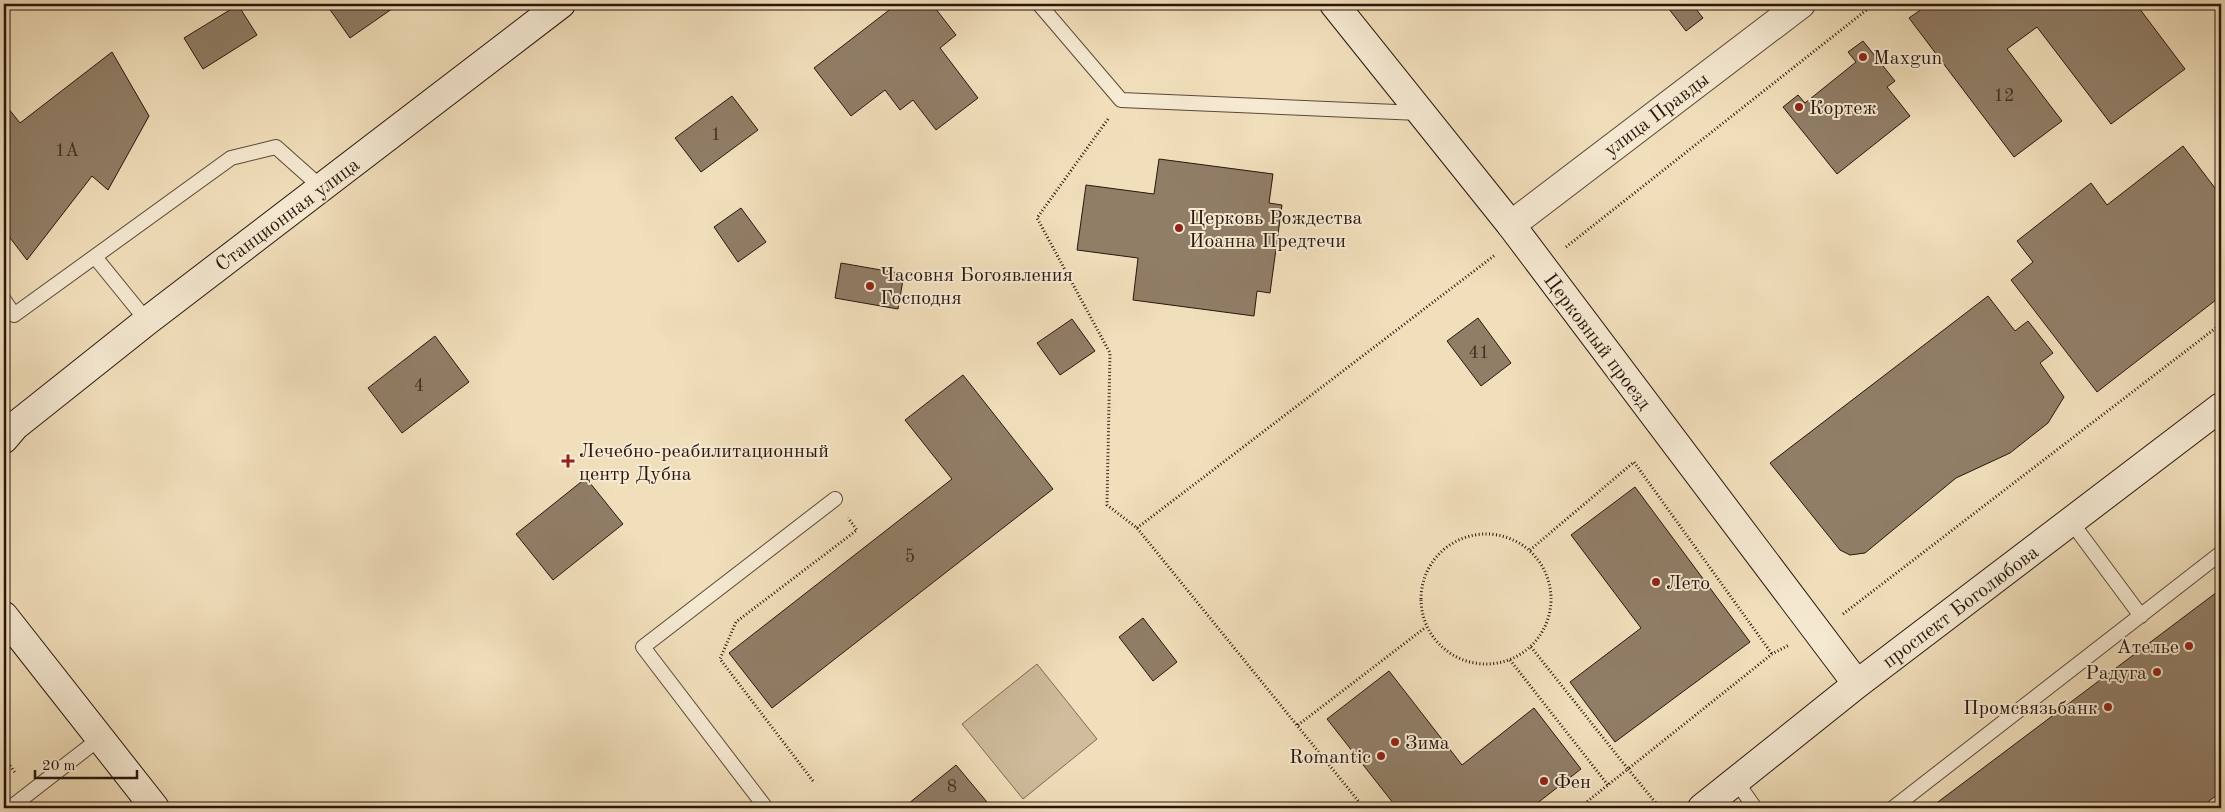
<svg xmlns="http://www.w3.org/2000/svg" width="2225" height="812" font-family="'Old Standard TT',serif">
  <rect width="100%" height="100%" fill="#f1dfbb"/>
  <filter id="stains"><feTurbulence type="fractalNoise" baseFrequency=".004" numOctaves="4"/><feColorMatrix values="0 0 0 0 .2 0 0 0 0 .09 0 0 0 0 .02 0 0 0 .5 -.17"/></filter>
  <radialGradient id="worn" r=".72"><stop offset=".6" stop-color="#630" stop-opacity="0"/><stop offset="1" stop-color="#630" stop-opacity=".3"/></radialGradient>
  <path fill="#cfbd9d" stroke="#7c6954" d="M1037,664l60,75 -74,60 -61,-75z"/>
  <path fill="#917e67" stroke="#29150c" d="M326,4h73l-49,34z
    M897,4h35l24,31 -16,13 38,50 -42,32 -23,-30 -13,10 -15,-20 -34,26 -37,-48z
    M1665,4h27l11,14 -17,13z
    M1929,4h207l49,65 -74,55 -74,-97 -30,22 55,72 -48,36 -105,-139z
    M238,5l19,30 -54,34 -19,-31z
    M1863,41l32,40 -8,6 23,29 -73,58 -54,-67 15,-12 7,8 51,-41 -8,-10z
    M112,52l37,64 -41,74 -16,-14 -65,84 -23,-30v-127l16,20z
    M732,96l26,34 -57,42 -26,-34z
    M2183,146l38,50v100l-124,96 -86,-112 22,-18 -16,-21 74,-58 16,22z
    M1159,159l114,15 -4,29 13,2 -12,88 -13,-2 -3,25 -121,-16 5,-42 -61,-8 9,-65 68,9z
    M741,208l25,34 -28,20 -24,-35z
    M841,263l63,11 -6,35 -63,-11z
    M1988,296l27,35 13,-10 25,32 -13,10 24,34 -16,26 -38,30 -54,25 -91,75 -15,2 -10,-5 -70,-87z
    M1478,318l33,45 -30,23 -34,-45z
    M1072,319l23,32 -35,24 -23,-32z
    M435,336l34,46 -67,51 -34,-45z
    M963,375l90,114 -281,219 -43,-55 223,-174 -47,-59z
    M586,478l37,46 -70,56 -37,-46z
    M1635,487l115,155 -135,100 -45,-60 71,-54 -70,-93z
    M2221,589v203l-16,12 3,4h-278z
    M1143,618l34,44 -24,19 -34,-44z
    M1389,671l73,94 72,-57 47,61 -50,39h-134l-70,-89z
    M956,765l36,43h-89z"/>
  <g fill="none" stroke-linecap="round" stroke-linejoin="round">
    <defs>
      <path id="lane" d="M1039,4l82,96 298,13
        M95,257l52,64
        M4,300l10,15 217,-157 45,-11 46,41
        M2072,523l69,93
        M1736,781l19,27
        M10,808l89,-69
        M766,808l-123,-161 192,-148
        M1893,808l328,-255"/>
      <path id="street" d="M1511,225l290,-221"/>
      <path id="secondary" d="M1334,4l177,221 346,459
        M4,439l11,-13 132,-105 414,-317
        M4,616l151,192
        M1702,808l155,-124 364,-277"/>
    </defs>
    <use href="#lane" stroke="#5b4838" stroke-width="16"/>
    <use href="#street" stroke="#5b4838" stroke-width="30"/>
    <use href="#secondary" stroke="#29150c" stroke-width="30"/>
    <path stroke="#29150c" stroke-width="3" stroke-dasharray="1 2.5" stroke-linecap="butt" d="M1108,119l-71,99 73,135 -3,152 30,23 227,280
      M1566,247l308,-243
      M1137,528l358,-273
      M1421 599a65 65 0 1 1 130 0a65 65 0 1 1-130 0Z
      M1530,550l104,-88 138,192
      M1843,614l378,-290
      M1531,647l97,122 144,-115 17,-9
      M1510,660l98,125
      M1298,725l128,-98
      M4,757l12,17
      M813,781l-93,-122 16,-37 121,-92 -9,-12
      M1579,808l49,-39 32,39"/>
    <use href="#lane" stroke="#f6ead3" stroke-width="14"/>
    <use href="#street" stroke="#f6ead3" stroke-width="28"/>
    <use href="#secondary" stroke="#f6ead3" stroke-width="28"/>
  </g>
  <g fill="#8f2418" stroke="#f6ead3" stroke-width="2">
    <circle cx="1863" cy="57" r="5"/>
    <circle cx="1799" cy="107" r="5"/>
    <circle cx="1179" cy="228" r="5"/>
    <circle cx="870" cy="286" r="5"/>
    <path d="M565.5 453.5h5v5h5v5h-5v5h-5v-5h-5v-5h5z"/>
    <circle cx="1656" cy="582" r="5"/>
    <circle cx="2189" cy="646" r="5"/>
    <circle cx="2157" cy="672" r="5"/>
    <circle cx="2108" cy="707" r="5"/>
    <circle cx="1395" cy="742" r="5"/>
    <circle cx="1381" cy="756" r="5"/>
    <circle cx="1544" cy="781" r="5"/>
  </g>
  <g text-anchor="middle" stroke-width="4" stroke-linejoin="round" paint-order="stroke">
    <g font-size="18" fill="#432f23">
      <text x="2004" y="101">12</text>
      <text x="716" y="140">1</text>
      <text x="67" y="156">1А</text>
      <text x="1479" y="358">41</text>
      <text x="419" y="391">4</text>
      <text x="910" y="562">5</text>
      <text x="952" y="792">8</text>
    </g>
    <g font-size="20" fill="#29150c" stroke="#f6ead3" text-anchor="start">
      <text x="1873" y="64">Maxgun</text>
      <text x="1809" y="114">Кортеж</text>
      <text x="1189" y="224">Церковь Рождества<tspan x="1189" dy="23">Иоанна Предтечи</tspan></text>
      <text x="880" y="281">Часовня Богоявления<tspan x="880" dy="23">Господня</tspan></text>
      <text x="579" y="457">Лечебно-реабилитационный<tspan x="579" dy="23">центр Дубна</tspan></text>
      <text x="1666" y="589">Лето</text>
      <text x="2179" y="653" text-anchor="end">Ателье</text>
      <text x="2147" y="679" text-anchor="end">Радуга</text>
      <text x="2098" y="714" text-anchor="end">Промсвязьбанк</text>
      <text x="1405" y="749">Зима</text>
      <text x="1371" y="763" text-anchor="end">Romantic</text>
      <text x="1554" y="788">Фен</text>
    </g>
    <g font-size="20" fill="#29150c" stroke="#f6ead3">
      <text transform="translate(1656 114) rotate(-37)" y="7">улица Правды</text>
      <text transform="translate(287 214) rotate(-37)" y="7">Станционная улица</text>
      <text transform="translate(1598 341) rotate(53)" y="7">Церковный проезд</text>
      <text transform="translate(1960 606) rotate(-37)" y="7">проспект Боголюбова</text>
    </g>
  </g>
  <rect width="2225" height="812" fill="none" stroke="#f1dfbb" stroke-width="20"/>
  <rect x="5" y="5" width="2215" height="802" fill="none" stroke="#29150c" stroke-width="2.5"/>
  <rect x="10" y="10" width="2205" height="792" fill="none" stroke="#29150c"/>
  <path d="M35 770v8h102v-8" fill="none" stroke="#29150c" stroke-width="2.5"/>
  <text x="42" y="770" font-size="15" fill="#29150c" stroke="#f6ead3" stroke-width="4" paint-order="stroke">20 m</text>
  <rect width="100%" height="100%" filter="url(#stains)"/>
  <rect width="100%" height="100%" fill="url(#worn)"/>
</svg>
